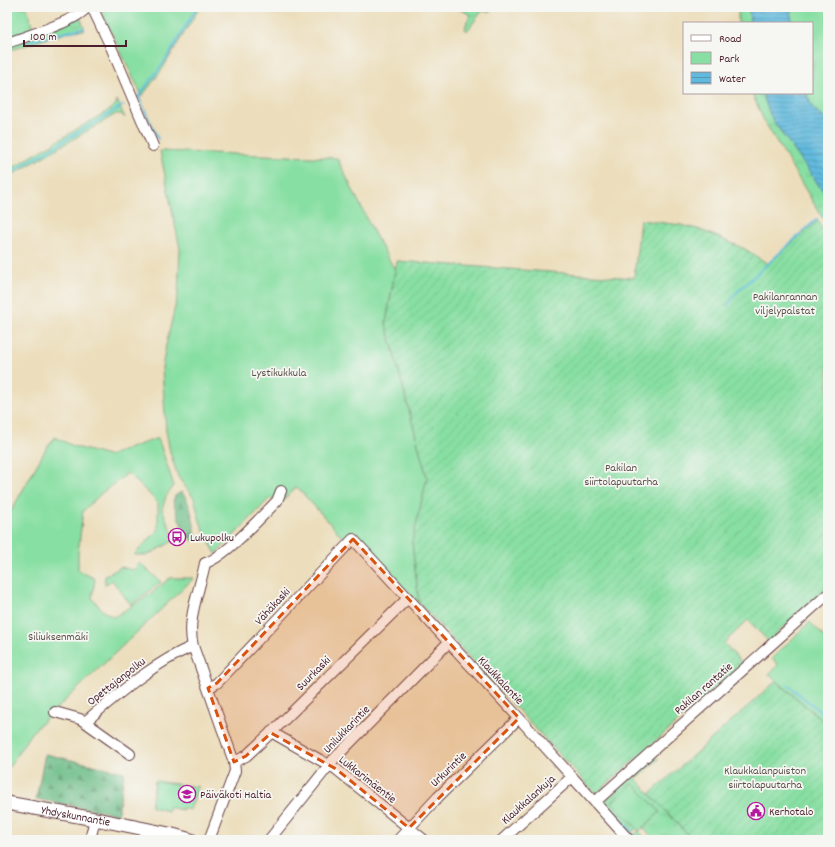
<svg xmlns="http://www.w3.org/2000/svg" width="835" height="847" font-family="Dekko,sans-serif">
  <defs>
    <pattern id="grass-tufts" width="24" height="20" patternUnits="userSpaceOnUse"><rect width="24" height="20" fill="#88dfa3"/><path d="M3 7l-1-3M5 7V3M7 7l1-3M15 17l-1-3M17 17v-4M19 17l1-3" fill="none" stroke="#77bf8c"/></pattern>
    <pattern id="forest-firs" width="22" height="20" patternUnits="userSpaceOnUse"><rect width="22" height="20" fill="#6ebe89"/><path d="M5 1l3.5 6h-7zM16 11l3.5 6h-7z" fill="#5c9a70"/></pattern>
    <pattern id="garden-furrows" width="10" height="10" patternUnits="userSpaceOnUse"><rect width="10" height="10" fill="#88dfa3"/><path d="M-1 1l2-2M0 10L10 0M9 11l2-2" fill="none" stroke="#77bf8c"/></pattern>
    <pattern id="water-rules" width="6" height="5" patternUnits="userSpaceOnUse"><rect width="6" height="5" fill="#61bade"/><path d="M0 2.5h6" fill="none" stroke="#5297b4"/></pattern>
  </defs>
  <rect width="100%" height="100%" fill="#f6f6f2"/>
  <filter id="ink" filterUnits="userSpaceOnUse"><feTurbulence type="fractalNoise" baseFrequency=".025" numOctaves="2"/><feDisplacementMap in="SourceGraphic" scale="8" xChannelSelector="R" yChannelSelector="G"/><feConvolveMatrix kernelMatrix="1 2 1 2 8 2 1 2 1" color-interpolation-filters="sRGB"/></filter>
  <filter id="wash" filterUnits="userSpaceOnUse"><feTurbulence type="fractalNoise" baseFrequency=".012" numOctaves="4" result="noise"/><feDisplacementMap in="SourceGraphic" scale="16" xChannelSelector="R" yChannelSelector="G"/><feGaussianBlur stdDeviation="0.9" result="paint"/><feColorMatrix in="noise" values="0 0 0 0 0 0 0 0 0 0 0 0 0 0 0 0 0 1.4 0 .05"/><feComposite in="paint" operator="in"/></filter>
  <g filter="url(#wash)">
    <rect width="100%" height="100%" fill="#ecdebc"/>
    <path fill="url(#grass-tufts)" stroke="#697f67" d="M455,7h40l-5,5 -8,-1 -15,20 -2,-2 2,-8 4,-6z
      M738,7h11l1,16h-12z
      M80,17l5,13 -13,1 -65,20v-6z
      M752,93h10l10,26 56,79v29l-65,-108z
      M117,100l8,18 -4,-4h-5l-109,64v-7l104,-62 5,-5z
      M656,757l3,2 -23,20 55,59v2h-24l-14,-2 -10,-10 17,-16 -47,-10 24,26 -7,6 -25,-30 3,-6z
      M639,831l9,9h-12l-4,-4z"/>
    <path fill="url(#forest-firs)" stroke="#5c6e5a" d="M181,492c9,6 14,36 15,47l-2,2c-10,-3 -18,-31 -21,-40l2,-5z
      M45,754l79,18 -6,42 -82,-15z"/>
    <path fill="#88dfa3" stroke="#697f67" d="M7,7h20l6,23 -26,9z
      M99,7h101l-39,64 -19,25z
      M790,7h38v115l-16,-15 -6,-14h6v-70h-20z
      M160,151l177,7 38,77 20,35 -9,53 41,155 -15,64 7,61 -66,-68 -9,4 -47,-52 -17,16 -10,-5 -54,56 -11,-20 -5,-13 -6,-23 -16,-21 -8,-25 -4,-21 -4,-63 4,-23 12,-51 2,-45z
      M55,437l18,9 35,10 50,-18 16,48 -8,10 -4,13 13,31 -27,15h-14l24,-25v-27l-30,-30 -25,19 -20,19 -5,43v16l17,9 -3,19 11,13 11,6 32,-20 24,-19h24l-163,155 -24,37v-252l40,-71z
      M140,563l21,19 -30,23 -19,-25 -7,5v-9l16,-9 12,3z
      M810,622l15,16 3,-2v89l-59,-51 9,-9 -6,-7z
      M155,781l43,6 -8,23 -8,-2v2l-13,-3 -1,4 -17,-4z
      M633,783l27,29 -21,19 -27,-29z"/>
    <path fill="url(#garden-furrows)" stroke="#697f67" d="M640,220l41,5 20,5 44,19 23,15 50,-44 10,22v346l-60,53 -20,-21 -24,23 19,21 -147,130 -177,-191 -7,-61 15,-64 -41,-155 11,-62 237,17z
      M776,681l52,44v115h-137v-2l-41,-44z"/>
    <path fill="url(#water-rules)" stroke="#566c84" d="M749,7h41l2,16h-42z
      M762,93h44l6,14 16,15v76l-56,-79z"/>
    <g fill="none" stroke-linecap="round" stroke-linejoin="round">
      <path stroke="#61bade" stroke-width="2" d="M25,42l59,-14
        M140,96v4l18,39
        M136,98l4,-3 27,-37 30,-51
        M7,175l117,-70
        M822,215l6,-5
        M727,306l10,-14 80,-73
        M788,685l40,33
        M609,806l23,25
        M636,836l4,4"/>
    </g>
  </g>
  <g filter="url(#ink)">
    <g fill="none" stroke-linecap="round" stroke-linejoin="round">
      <defs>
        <path id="minor" d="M92,7l19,40 42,99
          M7,43c17,-6 71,-22 80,-36
          M208,688l9,-5 136,-144 166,179 110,122
          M55,712l25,7 5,3c33,-28 67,-58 108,-76
          M85,722l45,32
          M271,732l65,37 88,71
          M234,762l12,-6 30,-28 132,-130
          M595,802l233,-208
          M90,840l5,-21
          M209,840l26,-69 -1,-9 -41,-116c-7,-27 7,-56 12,-83 19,-5 56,-46 72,-62l4,-10
          M269,840l65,-81 114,-116
          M398,840l40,-43 81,-79
          M502,840l70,-63"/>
        <g id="major">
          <path id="s1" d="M7,803l104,19 58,12 22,6"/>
        </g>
      </defs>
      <use href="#minor" stroke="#623c41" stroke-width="12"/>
      <use href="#major" stroke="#623c41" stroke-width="15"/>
      <use href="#minor" stroke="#fff" stroke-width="10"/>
      <use href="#major" stroke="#fff" stroke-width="13"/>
    </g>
  </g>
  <path fill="#d8530f" fill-opacity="0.2" stroke="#d8530f" stroke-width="3" stroke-dasharray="8 5" stroke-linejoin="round" d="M353,539l166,179 -110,110 -73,-59 -65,-36 -25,23 -12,6 -26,-74 9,-5z"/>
  <defs>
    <symbol id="bus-ring" viewBox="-11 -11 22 22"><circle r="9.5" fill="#f6f6f2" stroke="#b5179e" stroke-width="1.5"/><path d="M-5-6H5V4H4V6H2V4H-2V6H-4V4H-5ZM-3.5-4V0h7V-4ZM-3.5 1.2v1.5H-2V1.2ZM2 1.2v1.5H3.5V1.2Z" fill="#b5179e"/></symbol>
    <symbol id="school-ring" viewBox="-11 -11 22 22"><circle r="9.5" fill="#f6f6f2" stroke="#b5179e" stroke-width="1.5"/><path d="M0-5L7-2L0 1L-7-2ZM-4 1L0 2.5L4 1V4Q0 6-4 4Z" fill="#b5179e"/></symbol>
    <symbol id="civic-ring" viewBox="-11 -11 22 22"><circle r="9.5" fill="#f6f6f2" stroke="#b5179e" stroke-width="1.5"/><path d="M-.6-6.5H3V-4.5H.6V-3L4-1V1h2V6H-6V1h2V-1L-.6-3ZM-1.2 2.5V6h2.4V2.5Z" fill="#b5179e"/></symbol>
  </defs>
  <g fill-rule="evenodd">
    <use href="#bus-ring" x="167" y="527" width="20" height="20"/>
    <use href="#school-ring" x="177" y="784" width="20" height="20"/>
    <use href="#civic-ring" x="746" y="801" width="20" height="20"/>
  </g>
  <g text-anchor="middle" stroke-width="3.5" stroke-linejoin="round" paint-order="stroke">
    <g font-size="12" fill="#5a4f49" stroke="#f6f6f2">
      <text x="785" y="300">Pakilanrannan<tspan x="785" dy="14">viljelypalstat</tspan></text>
      <text x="279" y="376">Lystikukkula</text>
      <text x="621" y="471">Pakilan<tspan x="621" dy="14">siirtolapuutarha</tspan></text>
      <text x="58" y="640">Siliuksenmäki</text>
      <text x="765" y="774">Klaukkalanpuiston<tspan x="765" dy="14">siirtolapuutarha</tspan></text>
    </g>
    <g font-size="12" fill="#4a1f2b" stroke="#f6f6f2" text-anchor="start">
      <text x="190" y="541">Lukupolku</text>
      <text x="200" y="798">Päiväkoti Haltia</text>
      <text x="769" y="815">Kerhotalo</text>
    </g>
    <g font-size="12" fill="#4a1f2b" stroke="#f6f6f2">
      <text transform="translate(272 606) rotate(-47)" y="4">Vähäkaski</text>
      <text transform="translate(313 673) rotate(-45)" y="4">Suurkaski</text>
      <text transform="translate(501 680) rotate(47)" y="4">Klaukkalantie</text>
      <text transform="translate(116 681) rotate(-38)" y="4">Opettajanpolku</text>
      <text transform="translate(703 688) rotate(-41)" y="4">Pakilan rantatie</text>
      <text transform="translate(346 729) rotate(-46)" y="4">Unilukkarintie</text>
      <text transform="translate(448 769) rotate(-44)" y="4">Urkurintie</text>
      <text transform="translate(368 779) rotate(38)" y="4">Lukkarimäentie</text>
      <text transform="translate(528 799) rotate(-42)" y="4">Klaukkalankuja</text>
      <text dy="4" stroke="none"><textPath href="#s1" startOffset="70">Yhdyskunnantie</textPath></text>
    </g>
  </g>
  <rect width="835" height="847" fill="none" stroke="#f6f6f2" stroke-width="24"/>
  <rect x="683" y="22" width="130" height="72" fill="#f6f6f2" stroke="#b1a0a2"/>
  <rect x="691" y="35" width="20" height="6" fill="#ffffff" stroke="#b1a0a2"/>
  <text x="719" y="42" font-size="12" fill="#4a1f2b">Road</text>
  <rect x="691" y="52" width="20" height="12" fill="#88dfa3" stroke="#b1a0a2"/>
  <text x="719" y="62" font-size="12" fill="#4a1f2b">Park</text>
  <rect x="691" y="72" width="20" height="12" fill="url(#water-rules)" stroke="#b1a0a2"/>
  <text x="719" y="82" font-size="12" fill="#4a1f2b">Water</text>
  <path d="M24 40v6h102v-6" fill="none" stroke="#4a1f2b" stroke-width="2"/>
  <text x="30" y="40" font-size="12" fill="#4a1f2b" stroke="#f6f6f2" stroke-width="3" paint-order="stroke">100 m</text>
</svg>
